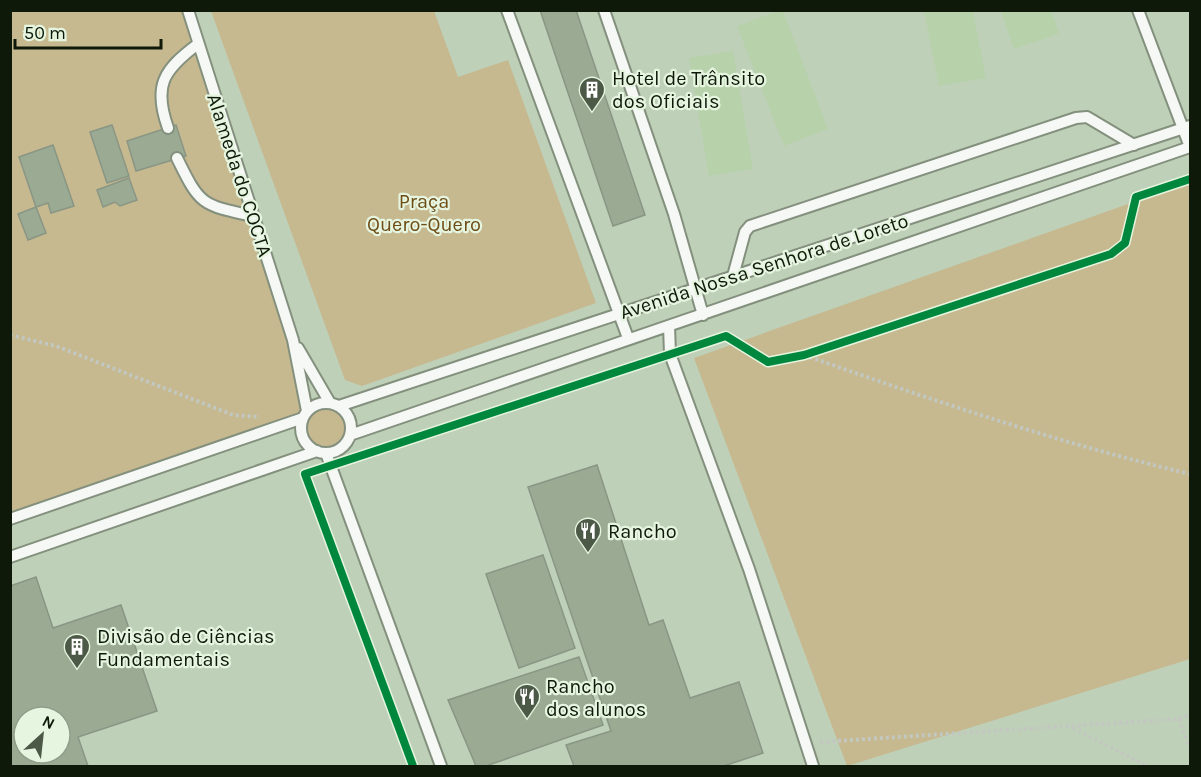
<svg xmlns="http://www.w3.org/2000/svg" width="1201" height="777" font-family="Karla,sans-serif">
  <rect width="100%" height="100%" fill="#bfd0b8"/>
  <path fill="#b7d1ab" d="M777,11h6l45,118 -44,17 -47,-120z
    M924,11h49l13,67 -47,8z
    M1001,11h51l7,23 -45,15z
    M733,51l20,118 -44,7 -20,-118z"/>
  <path fill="#c6b88f" d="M10,11h180l103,329 10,78 -293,101z
    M211,11h223l24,66 50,-17 88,243 -234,83 -17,-6z
    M1190,182v477l-343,107 -153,-408z
    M307 428a19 19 0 1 1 38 0a19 19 0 1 1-38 0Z"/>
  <path fill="#9aaa93" stroke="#899684" stroke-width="1.5" fill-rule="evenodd" d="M540,10h36l69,205 -32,11z
    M112,125l17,51 -22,7 -17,-51z
    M176,125l10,31 -50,15 -9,-30z
    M53,145l21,61 -23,7 -3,-10 -12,4 -17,-50z
    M129,178l8,22 -17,6 -5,-4 -12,5 -6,-17z
    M36,207l10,26 -18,7 -10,-26z
    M597,465l52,160 14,-5 27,78 49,-16 24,71 -39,13h-150l-8,-21 45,-14 -83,-244z
    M543,555l32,93 -56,20 -33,-94z
    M36,577l17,51 68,-23 36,106 -79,26 10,29h-78v-180zM24,717h36v36h-36z
    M579,657l24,68 -117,41h-10l-28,-66z"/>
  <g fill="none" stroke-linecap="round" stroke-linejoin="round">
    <defs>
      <path id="service" d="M188,10l105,330 14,71
        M507,10l121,328
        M604,10l70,204 29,101
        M1138,10l52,137
        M168,128c-15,-42 -5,-58 30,-84
        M177,158c23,47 24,47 76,58
        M733,276l12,-44 5,-6 326,-108 11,-1 47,28
        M669,326l1,28 79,215 64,197
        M298,348l32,55
        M301 428a25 25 0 1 1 50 0a25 25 0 1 1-50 0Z
        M339,406l851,-280
        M350,435l840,-288
        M326,453l115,313
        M10,519l293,-101
        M10,557l307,-106"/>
    </defs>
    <use href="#service" stroke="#84907e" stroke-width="14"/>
    <path stroke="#c2c7c0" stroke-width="4" stroke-dasharray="3 3" stroke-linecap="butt" d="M10,335l46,11 177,69 27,2
      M804,355c127,45 255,88 386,119
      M1179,719l11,29
      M1073,728l74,38
      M820,742l359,-23 11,-4"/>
    <use href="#service" stroke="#f5f8f4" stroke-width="10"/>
    <defs>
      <path id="cycleway" d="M413,766l-108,-292 421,-138 42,26 36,-7 307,-101 14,-11 11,-46 54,-18"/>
    </defs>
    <use href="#cycleway" stroke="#e6f5df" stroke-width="11"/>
    <use href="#cycleway" stroke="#00873e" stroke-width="8"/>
  </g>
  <defs>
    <symbol id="building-pin" viewBox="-11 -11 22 30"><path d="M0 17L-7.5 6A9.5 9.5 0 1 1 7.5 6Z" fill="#4c5946" stroke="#e6f5df"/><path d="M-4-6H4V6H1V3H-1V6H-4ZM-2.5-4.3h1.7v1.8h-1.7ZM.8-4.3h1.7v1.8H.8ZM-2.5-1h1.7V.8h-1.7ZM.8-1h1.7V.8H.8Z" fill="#fff"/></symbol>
    <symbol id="restaurant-pin" viewBox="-11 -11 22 30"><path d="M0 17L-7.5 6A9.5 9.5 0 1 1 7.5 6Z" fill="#4c5946" stroke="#e6f5df"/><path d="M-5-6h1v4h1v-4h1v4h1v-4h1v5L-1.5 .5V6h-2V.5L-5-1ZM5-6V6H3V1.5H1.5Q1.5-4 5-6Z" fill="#fff"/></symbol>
  </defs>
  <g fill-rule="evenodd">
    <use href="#building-pin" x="577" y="75" width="30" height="40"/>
    <use href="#restaurant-pin" x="573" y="516" width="30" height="40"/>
    <use href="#building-pin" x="62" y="632" width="30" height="40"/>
    <use href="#restaurant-pin" x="512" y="682" width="30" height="40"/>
  </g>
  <g text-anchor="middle" stroke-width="4.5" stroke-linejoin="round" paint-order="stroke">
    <g font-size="20" fill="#0e1909" stroke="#e6f5df" text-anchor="start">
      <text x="612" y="85">Hotel de Trânsito<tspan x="612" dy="23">dos Oficiais</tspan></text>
      <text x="608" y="538">Rancho</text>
      <text x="97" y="643">Divisão de Ciências<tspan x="97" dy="23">Fundamentais</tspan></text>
      <text x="546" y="693">Rancho<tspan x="546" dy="23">dos alunos</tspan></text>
    </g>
    <g font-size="20" fill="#0e1909" stroke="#e6f5df">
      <text transform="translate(240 175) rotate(72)" y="7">Alameda do COCTA</text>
      <text transform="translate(764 266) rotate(-18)" y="7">Avenida Nossa Senhora de Loreto</text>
    </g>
    <g font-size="20" fill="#6d4c16" stroke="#e6f5df">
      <text x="424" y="208">Praça<tspan x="424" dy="23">Quero-Quero</tspan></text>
    </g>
  </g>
  <rect width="1201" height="777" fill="none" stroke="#0e1909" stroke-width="24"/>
  <g transform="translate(42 735) rotate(27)"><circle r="28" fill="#e6f5df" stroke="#909d89" stroke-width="1.5"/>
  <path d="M0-4.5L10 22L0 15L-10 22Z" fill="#4c5946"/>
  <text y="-9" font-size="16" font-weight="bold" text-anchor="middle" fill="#0e1909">N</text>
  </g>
  <path d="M15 39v9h146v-9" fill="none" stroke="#0e1909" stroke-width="3"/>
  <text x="24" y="39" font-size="18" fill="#0e1909" stroke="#e6f5df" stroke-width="4.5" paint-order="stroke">50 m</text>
</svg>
